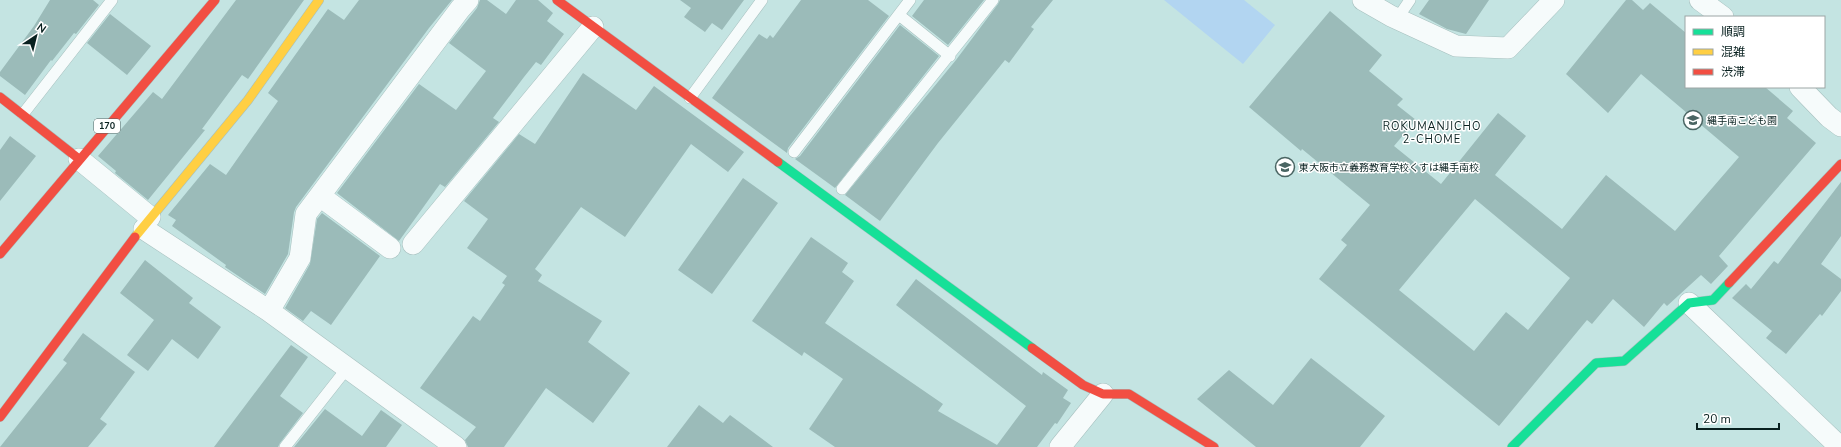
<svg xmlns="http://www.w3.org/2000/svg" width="1841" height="447" font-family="'Nunito Sans','Noto Sans JP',sans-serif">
  <rect width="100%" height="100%" fill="#c4e4e2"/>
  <path fill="#b2d5f1" d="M1164,0h80l31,25 -32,39z"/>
  <path fill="#9bbbb9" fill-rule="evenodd" d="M50,0h43l6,5 -23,29 -2,-1 -22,28 -1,-1 -26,35 -25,-19v-4l34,-46z
    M236,0h68l-56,79 -6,-4 -40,54 3,1 -57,70 -33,-27 1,-2 -18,-15 55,-64 9,7z
    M359,0h93l-23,28 -133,179 -2,5 -6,42 -23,40 -40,-27 1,-2 -54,-39 4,-6 -8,-5 42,-51 16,11 52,-74 -10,-8 60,-84 16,11z
    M480,0h7l19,14 10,-14h22l15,13 -6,8 17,13 -23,31 -5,-3 -12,15 -31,41 6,4 -54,65 -5,-3 -41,57 -62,-48 82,-109 37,26 30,-39 -37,-28 28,-35z
    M680,0h64l-22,30 -10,-7 -7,9 -21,-15 7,-9z
    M801,0h67l21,16 -101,132 -1,5 -75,-55 47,-64 8,5 3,-4 3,3z
    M924,0h60l-36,45 -36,-29z
    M1000,0h53l-22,27 3,2 -25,34 -4,-3 -67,83 -58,78 -35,-26 111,-135 42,-56z
    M1429,0h60l-23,34 -19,-5 -28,-15z
    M1626,0h6l11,10 7,-7 36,30v54h79l28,24 -6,7 29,25 -97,113 9,10 -17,18 -10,-9 -34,31 -3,-3 -20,24 -31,-28 -21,25 -5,-4 -88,106 -180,-147 28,-34 -6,-5 29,-35 -68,-56 -1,2 -52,-44 81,-96 52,44 -13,16 34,28 -6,6 19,15 -22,26 47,38 57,-71 28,23 -31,39 67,54 44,-54 69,56 64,-74 -98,-83 -33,39 -42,-39zM1475,199l95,79 -42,52 -22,-18 -32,39 -75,-61z
    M110,14l41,32 -24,29 -40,-32z
    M900,25l39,31 -104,132 -40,-29 5,-3z
    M583,73l53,37 18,-24 90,66 -16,20 -37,-28 -66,93 -44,-30 -46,62 7,6 -4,6 64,40 -14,21 42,31 -37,50 -47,-35 -42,59h-36l-3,-7 11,-13 -56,-39 53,-72 7,5 25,-36 -3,-2 5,-7 -40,-28 21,-29 -24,-18 55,-67 16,10z
    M10,136l26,20 -36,45v-51z
    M743,178l35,25 -66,91 -34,-24z
    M1841,182v54l-20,28 20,15v12l-19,25 -2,-2 -34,40 -20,-16 6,-7 -40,-33 14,-14 5,5 23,-28 4,3z
    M322,213l58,43 -49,69 -20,-14 -8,10 -18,-13 25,-44 7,-45z
    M811,237l37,26 -6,9 12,9 -29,42 118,81 -5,7 59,34 29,-39 -130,-101 20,-26 126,96 1,-3 25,18 -5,8 8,5 -14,21 -2,-1 -18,24h-202l-26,-18 34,-50 -39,-27 -2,4 -50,-35z
    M145,260l48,38 -4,5 32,24 -23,32 -26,-20 -24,32 -21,-16 27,-35 -34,-27z
    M83,333l52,39 -35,47 7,5 -19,23h-88l67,-84 -4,-3z
    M291,345l17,12 -28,39 23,17 -23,30 -2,4h-64z
    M1311,358l74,58 -25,31h-104l-59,-48 32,-29 44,35z
    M699,405l24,18 7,-8 43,32h-106z
    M325,409l37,27 19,-26 21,15 -16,22h-92z"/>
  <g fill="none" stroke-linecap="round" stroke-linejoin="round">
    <defs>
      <path id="lane" d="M899,15l51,41
        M1397,19l13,-19
        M690,98l72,-98
        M23,114l89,-114
        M794,152l116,-152
        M842,189l151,-189
        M285,447l63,-80"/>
      <path id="street" d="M1363,0l28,16 65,30 52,2 46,-48
        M1700,0l23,17
        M1800,87l29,30 12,9
        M79,159l71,58
        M320,196l70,52
        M144,229l125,82 187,136
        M413,244l180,-217
        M1689,303l151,144
        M269,311l31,-53 6,-44 154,-205 8,-9
        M1060,447l43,-53"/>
      <path id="fast" d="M778,162l254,186
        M1512,447l84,-84 28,-2 65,-58 24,-3 16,-17"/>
      <path id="slow" d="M135,237l113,-137 71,-100"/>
      <path id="jam" d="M557,0l221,162
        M0,97l79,62
        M0,254l215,-254
        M1729,283l112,-119
        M1032,348l51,37 20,9h26l85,53
        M0,417l135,-180"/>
    </defs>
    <use href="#lane" stroke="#a7c0bf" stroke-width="12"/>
    <use href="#street" stroke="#a7c0bf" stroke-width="22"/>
    <use href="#fast" stroke="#a7c0bf" stroke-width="10"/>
    <use href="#slow" stroke="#a7c0bf" stroke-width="10"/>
    <use href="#jam" stroke="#a7c0bf" stroke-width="10"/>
    <use href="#lane" stroke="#f6fbfb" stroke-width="11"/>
    <use href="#street" stroke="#f6fbfb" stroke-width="21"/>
    <use href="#fast" stroke="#16e098" stroke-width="9"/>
    <use href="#slow" stroke="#ffcf43" stroke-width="9"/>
    <use href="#jam" stroke="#f24e42" stroke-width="9"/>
  </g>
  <defs>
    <symbol id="school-ring" viewBox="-11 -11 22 22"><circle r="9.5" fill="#fff" stroke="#4a6563" stroke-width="1.5"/><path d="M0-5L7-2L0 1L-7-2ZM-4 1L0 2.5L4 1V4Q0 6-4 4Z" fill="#4a6563"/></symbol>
  </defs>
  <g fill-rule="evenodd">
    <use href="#school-ring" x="1682" y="109" width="22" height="22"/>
    <use href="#school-ring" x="1274" y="156" width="22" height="22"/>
  </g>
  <g text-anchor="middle" stroke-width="3" stroke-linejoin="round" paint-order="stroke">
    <rect fill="#fff" stroke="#526362" stroke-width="1" x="94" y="119" width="26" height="14" rx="3"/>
    <g font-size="9" font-weight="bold" fill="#08201f">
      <text x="107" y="129">170</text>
    </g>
    <g font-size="10" fill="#08201f" stroke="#fff" text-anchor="start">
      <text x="1707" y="124">縄手南こども園</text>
      <text x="1299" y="171">東大阪市立義務教育学校くすは縄手南校</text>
    </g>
    <g font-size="11" letter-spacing="1" fill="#08201f" stroke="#fff">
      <text x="1432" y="130">ROKUMANJICHO<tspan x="1432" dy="13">2-CHOME</tspan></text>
    </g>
  </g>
  <rect x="1685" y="16" width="140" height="72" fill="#ffffff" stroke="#9ca6a5"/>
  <rect x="1693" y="29" width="20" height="6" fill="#16e098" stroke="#9ca6a5"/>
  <text x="1721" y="36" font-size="12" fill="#08201f">順調</text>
  <rect x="1693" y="49" width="20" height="6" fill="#ffcf43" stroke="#9ca6a5"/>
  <text x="1721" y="56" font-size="12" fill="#08201f">混雑</text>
  <rect x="1693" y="69" width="20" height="6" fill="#f24e42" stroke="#9ca6a5"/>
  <text x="1721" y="76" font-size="12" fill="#08201f">渋滞</text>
  <g transform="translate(36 36) rotate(35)" stroke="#ffffff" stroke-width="3" paint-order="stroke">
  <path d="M0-3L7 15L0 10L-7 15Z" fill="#08201f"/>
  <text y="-6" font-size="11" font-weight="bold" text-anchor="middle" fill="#08201f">N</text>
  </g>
  <path d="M1697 423v6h82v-6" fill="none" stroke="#08201f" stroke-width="2"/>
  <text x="1703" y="423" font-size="12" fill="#08201f" stroke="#ffffff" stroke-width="3" paint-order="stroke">20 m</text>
</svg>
